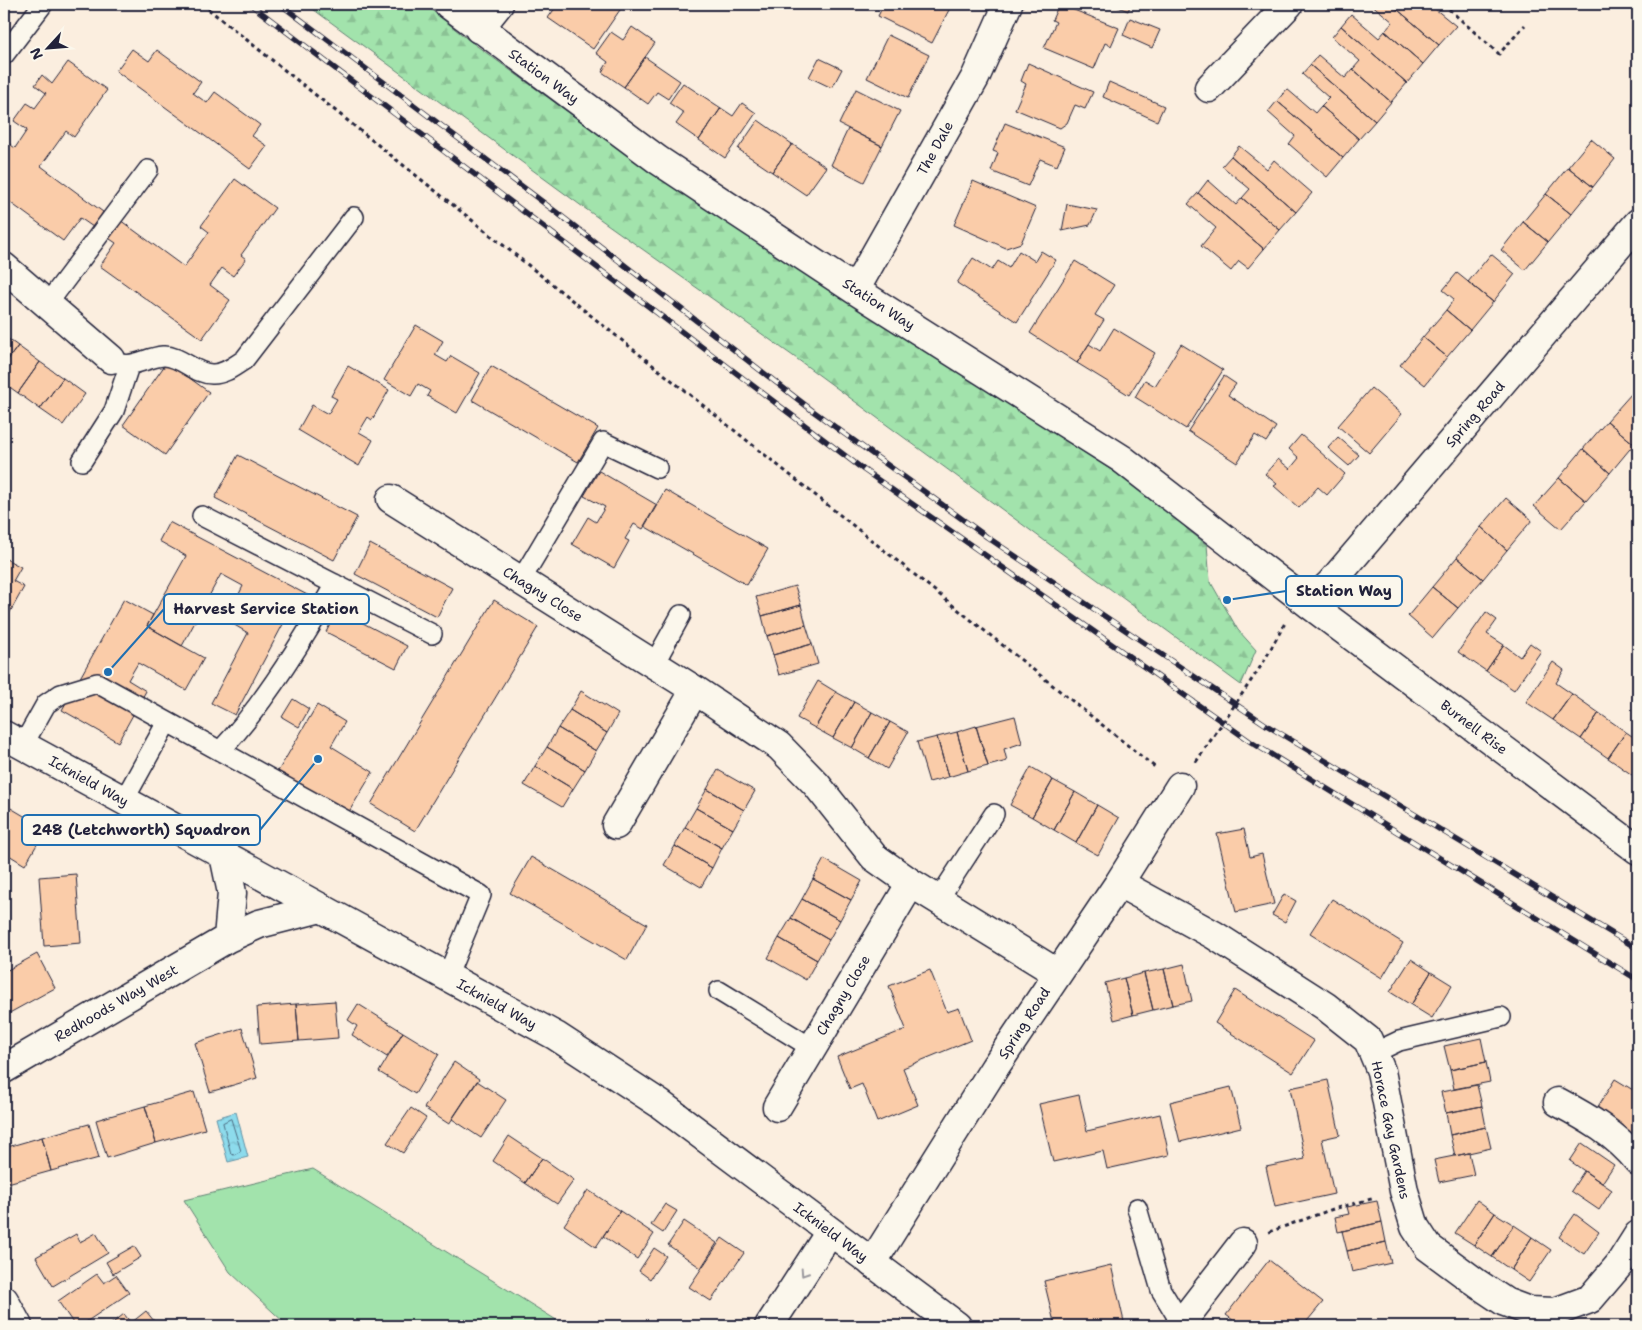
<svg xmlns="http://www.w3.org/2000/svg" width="1642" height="1330" font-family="'Shantell Sans',sans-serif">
  <defs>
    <pattern id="forest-firs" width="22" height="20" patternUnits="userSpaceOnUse" patternTransform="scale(1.25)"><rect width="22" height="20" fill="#a2e3ac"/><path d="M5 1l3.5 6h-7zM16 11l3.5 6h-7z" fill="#8bc295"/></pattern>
    <pattern id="water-ripples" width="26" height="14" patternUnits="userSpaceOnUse" patternTransform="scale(1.25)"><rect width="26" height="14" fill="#8ddbec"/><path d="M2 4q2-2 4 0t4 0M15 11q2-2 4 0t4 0" fill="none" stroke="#79bccb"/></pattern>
  </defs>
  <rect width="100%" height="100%" fill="#fbeedf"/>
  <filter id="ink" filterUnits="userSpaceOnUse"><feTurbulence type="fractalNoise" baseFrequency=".02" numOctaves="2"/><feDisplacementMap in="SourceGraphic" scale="10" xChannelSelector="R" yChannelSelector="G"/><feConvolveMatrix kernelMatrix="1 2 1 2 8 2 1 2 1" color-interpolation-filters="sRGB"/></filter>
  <g filter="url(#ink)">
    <path fill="#a2e3ac" stroke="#628274" d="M313,1169l253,157h-278l-58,-54 -46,-72z"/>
    <path fill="url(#forest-firs)" stroke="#628274" d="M306,4h118l46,37 123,89 135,93 433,279 26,27 20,16 3,36 28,49 18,20 -15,35 -448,-329 -210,-149z"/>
    <path fill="url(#water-ripples)" stroke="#6291a5" d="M236,1112l12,45 -20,5 -12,-44z"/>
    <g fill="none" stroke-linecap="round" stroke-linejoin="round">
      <path stroke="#4d6c82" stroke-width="1" d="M231,1119l10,32 -7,4 -3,-1 -8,-31z"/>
    </g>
    <path fill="#facca9" stroke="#22223b" d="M558,4h66l-31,45 -45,-31z
      M884,4h68l-20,39 -54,-27z
      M1059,4l60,24 -8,18 -6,-3 -11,26 -50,-21 12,-26 -4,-2z
      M1111,4h20l-3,7z
      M1371,4h20l48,41 -16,19 -38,-33 8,-9z
      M1391,4h38l27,22 -17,19z
      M1351,14l28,24 6,-7 38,33 -16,19 -66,-57z
      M1130,18l30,12 -8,18 -29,-13z
      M1341,26l66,57 -16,19 -38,-33 7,-8 -28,-24z
      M632,27l23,16 -31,44 -22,-15 6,-10 -12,-9 15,-21 12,8z
      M888,35l41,20 -21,43 -41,-20z
      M132,49l17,12 8,-11 44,32 -8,11 14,10 8,-11 45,33 -8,11 15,10 -17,23 -134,-98z
      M1318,55l27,23 8,-9 38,33 -16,19 -65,-56z
      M645,57l35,24 -12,18 -11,-7 -9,12 -24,-17z
      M819,58l23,11 -10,19 -23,-11z
      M68,62l39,28 -33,47 -8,-6 -25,35 62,46 -10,15 -13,-9 -17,23 -59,-43v-58l11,8 12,-18 -13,-9 13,-18 8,5 11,-15 -11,-8 7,-10 10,9z
      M1028,63l65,29 -8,17 -10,-4 -8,18 -7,5 -45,-19 11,-25 -5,-3z
      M1310,65l65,56 -16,18 -38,-33 8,-8 -27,-24z
      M1109,82l55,24 -7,15 -54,-24z
      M683,83l38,25 -22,32 -23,-16 8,-11 -15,-10z
      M856,89l44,22 -18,35 -43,-22z
      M1287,89l28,24 6,-7 38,33 -16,19 -66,-57z
      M1277,101l66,57 -16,19 -38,-33 6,-8 -27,-24z
      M742,103l14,10 -31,45 -26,-18 22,-32 12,8z
      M758,120l34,24 -20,28 -34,-23z
      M1005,123l60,24 -8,19 -17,-7 -12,27 -37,-15 7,-18 -5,-2z
      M848,129l34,17 -18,36 -33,-17z
      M1591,139l24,20 -22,28 -25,-20z
      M792,144l34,23 -20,28 -34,-23z
      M1239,146l28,23 7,-9 38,33 -16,19 -65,-56z
      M1231,156l65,56 -16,18 -38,-32 8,-9 -28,-23z
      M1568,167l25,20 -22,27 -25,-20z
      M235,179l40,29 -34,47 5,4 -13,17 -11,-8 -12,17 20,15 -28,39 -102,-73 16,-23 -9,-6 13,-17 64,47 25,-35 -8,-6z
      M1208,180l28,25 6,-7 38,32 -16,19 -66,-56z
      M973,181l63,27 -15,35 -15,5 -52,-23z
      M1198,193l66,56 -16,19 -9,-7 -8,10 -30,-25 15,-18 -28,-24z
      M1546,194l25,20 -23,28 -25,-20z
      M1067,204l30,6 -7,15 -28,6z
      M1523,222l25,20 -23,28 -24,-20z
      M1019,251l16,10 6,-10 15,9 -39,62 -60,-39 16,-25 19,12 6,-9 11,7z
      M1491,254l24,20 -22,28 -25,-20z
      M1075,261l39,24 -19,30 9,5 -27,43 -47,-30z
      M1457,273l36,29 -23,28 -24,-20 8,-11 -11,-9z
      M1446,310l24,20 -23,27 -24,-20z
      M416,325l27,16 -8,14 12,7 4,-6 29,17 -23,40 -30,-17 3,-5 -12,-7 -7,12 -27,-16z
      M1114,328l41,25 -26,42 -52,-32 12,-19 11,7z
      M4,336l14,10 -14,19z
      M1423,337l24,20 -22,28 -25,-20z
      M1181,344l42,26 -37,59 -51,-32 10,-17 10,6z
      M18,346l22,16 -22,31 -14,-10v-18z
      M40,362l23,16 -23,31 -22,-16z
      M167,362l42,30 -44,63 -42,-30z
      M348,366l41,24 -17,30 -4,-3 -9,15 14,8 -14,26 -61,-36 14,-25 16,9 9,-15 -6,-3z
      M491,366l107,62 -20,34 -106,-62z
      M1224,376l12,8 -8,11 48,32 -10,15 -11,-7 -18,28 -49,-32z
      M63,378l22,16 -22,31 -23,-16z
      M1371,388l31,26 -33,39 -31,-27z
      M1632,393l6,5v41l-4,5 -27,-23z
      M1607,421l27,23 -24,29 -27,-24z
      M1301,435l44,39 -18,21 -9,-8 -19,21 -25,-22 3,-2 -12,-10 13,-15 12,10 9,-11 -10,-9z
      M1338,437l21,18 -10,11 -21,-18z
      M1583,449l27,24 -24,28 -27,-23z
      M238,455l119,62 -23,43 -119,-62z
      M599,471l58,34 -14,24 -9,-5 -9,15 4,2 -15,27 -42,-24 16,-27 8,5 9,-15 -21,-11z
      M1559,478l27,23 -25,28 -27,-23z
      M665,490l103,59 -21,36 -103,-59z
      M1506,498l26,22 -25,30 -26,-23z
      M169,522l144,76 -10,20 -13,-7 -55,104 -24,-12 37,-70 -22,-13 17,-34 -22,-12 -39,72 -35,-20 39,-70 -27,-15z
      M1481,527l26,23 -24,29 -26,-22z
      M370,544l82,44 -15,29 -82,-43z
      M1457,557l26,22 -25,29 -26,-21z
      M6,559l15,8 -8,14 11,6 -20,36v-60z
      M795,586l6,19 -39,11 -6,-19z
      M1432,587l26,21 -25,30 -25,-22z
      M124,599l29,16 -6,11 57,32 -18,32 -48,-27 -10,17 18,11 -28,51 -56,-32z
      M494,600l44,27 -123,204 -44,-27z
      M801,605l5,20 -39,11 -5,-20z
      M338,610l69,36 -11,22 -70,-36z
      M1486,612l11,8 -10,14 17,11 -18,26 -28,-19z
      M806,625l6,19 -39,11 -6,-19z
      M1530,643l11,8 -27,39 -28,-19 18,-26 16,12z
      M812,644l6,20 -39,11 -6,-20z
      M1553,662l11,8 -8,13 16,11 -19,26 -27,-18z
      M818,681l18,11 -21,36 -18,-10z
      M581,691l37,23 -11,19 -37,-23z
      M836,692l18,10 -21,36 -18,-10z
      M1572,694l27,19 -18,26 -28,-19z
      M293,699l16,10 -10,18 -17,-10z
      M854,702l18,10 -20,36 -19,-10z
      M317,705l28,17 -14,24 42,26 -26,43 -70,-42z
      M570,710l37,23 -11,18 -38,-23z
      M872,712l18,10 -21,36 -17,-10z
      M1599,713l27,19 -18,26 -27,-19z
      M1015,716l7,27 -18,6 3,12 -19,5 -12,-40z
      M890,722l18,10 -21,37 -18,-11z
      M976,726l12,40 -20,5 -11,-39z
      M558,728l38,23 -11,19 -38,-23z
      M957,732l11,39 -20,6 -11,-40z
      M1626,732l12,8v33l-3,4 -27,-19z
      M937,737l11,40 -19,5 -12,-40z
      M547,747l38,23 -12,19 -38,-23z
      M535,766l38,23 -11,18 -38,-22z
      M1031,767l22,13 -21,37 -22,-12z
      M718,770l37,21 -11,19 -37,-21z
      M1053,780l22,12 -21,38 -22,-13z
      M707,789l37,21 -11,19 -37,-21z
      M1075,792l22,13 -21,38 -22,-13z
      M4,804l42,25 -21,36 -21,-13z
      M1097,805l22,13 -21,37 -22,-12z
      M696,808l37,21 -11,19 -37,-21z
      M685,827l37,21 -10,20 -37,-22z
      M1244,829l6,28 12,-3 12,50 -38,8 -19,-78z
      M675,846l37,22 -11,19 -37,-22z
      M531,857l116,67 -20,36 -117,-67z
      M824,859l38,22 -11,19 -38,-21z
      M76,874l5,69 -37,3 -5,-69z
      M813,879l38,21 -11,20 -38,-21z
      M1284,894l12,7 -11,21 -13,-7z
      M802,899l38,21 -11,20 -38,-22z
      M1332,899l71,44 -21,35 -72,-45z
      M791,918l38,22 -12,20 -38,-22z
      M779,938l38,22 -11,20 -38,-22z
      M37,954l18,34 -51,28v-44z
      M1411,959l20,13 -20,33 -21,-13z
      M1184,964l8,37 -19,4 -9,-36z
      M1164,969l9,36 -20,5 -9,-37z
      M930,970l17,42 12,-4 12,32 -68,28 15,37 -41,17 -15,-38 -12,5 -13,-32 69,-28 -17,-43z
      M1431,972l21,13 -20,33 -21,-13z
      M1144,973l9,37 -20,5 -9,-37z
      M1124,978l9,37 -19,5 -9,-37z
      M1235,990l79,51 -21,32 -78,-50z
      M335,1001l3,37 -39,3 -3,-37z
      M296,1004l3,37 -39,3 -3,-37z
      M358,1004l45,28 -16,25 -35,-22 5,-9 -9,-6z
      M242,1028l15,50 -47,14 -15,-49z
      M403,1032l36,22 -24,40 -36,-22z
      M1481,1038l5,24 -36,8 -6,-24z
      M454,1062l25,17 -30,45 -25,-16z
      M1486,1062l4,20 -36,7 -4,-19z
      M1615,1079l23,14v47l-44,-27z
      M1328,1080l12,55 -18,4 12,55 -59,13 -9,-40 39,-8 -15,-71z
      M477,1081l29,19 -25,38 -29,-19z
      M1477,1085l5,21 -36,7 -5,-21z
      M1231,1087l10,40 -61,15 -10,-40z
      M194,1092l11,37 -49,14 -11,-37z
      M1079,1095l8,36 73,-17 9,41 -62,14 -4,-18 -50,11 -14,-58z
      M145,1106l11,37 -49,15 -11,-38z
      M1482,1106l4,21 -36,8 -4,-22z
      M411,1108l15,10 -23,35 -16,-10z
      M89,1124l10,34 -48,13 -9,-34z
      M1486,1127l5,21 -36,8 -5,-21z
      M509,1136l33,22 -17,25 -32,-22z
      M42,1137l9,34 -47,13v-36z
      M1582,1143l32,22 -12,18 -32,-22z
      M1469,1153l5,22 -35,7 -5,-22z
      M542,1158l32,22 -17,24 -32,-21z
      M1584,1171l28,19 -13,20 -28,-19z
      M588,1190l32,21 -24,36 -32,-22z
      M1477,1200l18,13 -21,32 -19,-12z
      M1377,1201l5,21 -44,10 -3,-15 14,-3 -2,-7z
      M665,1204l12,7 -14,22 -12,-8z
      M620,1211l34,23 -17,25 -34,-23z
      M1495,1213l19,12 -22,32 -18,-12z
      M1575,1214l24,18 -15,22 -25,-17z
      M684,1221l33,22 -16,25 -33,-23z
      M1382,1222l4,20 -39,9 -5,-20z
      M1514,1225l18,12 -21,33 -19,-13z
      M96,1233l12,20 -55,33 -17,-29 40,-23 4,8z
      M1532,1237l19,13 -22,32 -18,-12z
      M722,1238l22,15 -33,48 -22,-14z
      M1386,1242l5,21 -39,9 -5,-21z
      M134,1246l7,11 -28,17 -7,-12z
      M654,1248l12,8 -16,23 -11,-8z
      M1269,1260l54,42 -20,24h-62l-15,-11z
      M1111,1265l14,61h-70l-11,-45z
      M97,1274l7,9 12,-8 13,18 -49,33h-5l-17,-25z
      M146,1311l12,15h-49l15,-12 7,9z"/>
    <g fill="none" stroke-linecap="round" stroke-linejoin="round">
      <defs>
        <path id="lane" d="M4,55l39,-51
          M48,303l100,-133
          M111,359c18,13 32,-1 52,-3 18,-1 32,19 50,18 12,0 21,-8 31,-14l110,-143
          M82,461l32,-50 15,-45
          M202,516l230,118
          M521,580l82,-138 54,26
          M654,664l27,-49
          M23,745l23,-41 15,-10 36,-11 384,212 -34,82
          M220,751c43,-45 84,-112 115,-167
          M124,800l43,-78
          M938,900l56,-86
          M719,991l93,57
          M1374,1053l25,-12 102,-24
          M1137,1208l24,82 20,33"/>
        <path id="street" d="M448,4l210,156 197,130 267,169 187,145 329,246
          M479,29l20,-25
          M1209,88l80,-84
          M4,267l107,92
          M855,290l120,-212 33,-74
          M391,499l304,191 84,56 37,38 58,73 37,26 146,90
          M1309,604l21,-20 308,-361
          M616,825l79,-135
          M224,855l8,38 -4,45
          M1119,883l95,52 111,71 43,34 13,31 23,120 11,36 13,20 50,37 27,18 24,9 26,1 35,-13 29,-34 19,-30
          M4,1069l224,-131 31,-14 62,-16
          M1558,1102c30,16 58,32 80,59
          M777,1107l134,-224
          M872,1263l123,-196 124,-184 61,-97
          M4,1300l14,26
          M769,1326l61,-94
          M1179,1326l64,-83"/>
        <path id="secondary" d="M4,735l552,301 104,68 297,222"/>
      </defs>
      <use href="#lane" stroke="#22223b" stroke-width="22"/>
      <use href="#street" stroke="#22223b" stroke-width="31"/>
      <use href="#secondary" stroke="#22223b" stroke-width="31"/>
      <path stroke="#22223b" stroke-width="3" stroke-dasharray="4 4" stroke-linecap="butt" d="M202,4l954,764
        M1443,4l56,50 26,-29
        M1196,762l67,-99 22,-40
        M1269,1232l64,-23 42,-11"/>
      <use href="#lane" stroke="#fbf7ec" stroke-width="19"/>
      <use href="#street" stroke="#fbf7ec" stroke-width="28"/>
      <use href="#secondary" stroke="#fbf7ec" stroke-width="28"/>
      <defs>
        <path id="rail" d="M250,4l614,466 387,272 387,238
          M280,4l276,208 257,199 174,126 281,189 370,223"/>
      </defs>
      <use href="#rail" stroke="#22223b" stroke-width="5.5"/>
      <use href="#rail" stroke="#fbf7ec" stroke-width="4" stroke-dasharray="11" stroke-linecap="butt"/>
    </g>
    <defs><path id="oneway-chevron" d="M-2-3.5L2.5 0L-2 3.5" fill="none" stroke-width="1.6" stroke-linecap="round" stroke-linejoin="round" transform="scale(1.25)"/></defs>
    <use stroke="#99979c" href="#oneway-chevron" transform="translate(804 1273) rotate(123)"/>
  </g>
  <g text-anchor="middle" stroke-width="4" stroke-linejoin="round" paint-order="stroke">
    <g font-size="14" fill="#22223b" stroke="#fbf7ec">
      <text transform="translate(544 76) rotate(36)" y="5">Station Way</text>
      <text transform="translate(935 148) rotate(-61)" y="5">The Dale</text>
      <text transform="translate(879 304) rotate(33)" y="5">Station Way</text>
      <text transform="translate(1475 414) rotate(-49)" y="5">Spring Road</text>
      <text transform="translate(543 594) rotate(32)" y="5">Chagny Close</text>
      <text transform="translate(1474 727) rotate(37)" y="5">Burnell Rise</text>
      <text transform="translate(89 781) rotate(29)" y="5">Icknield Way</text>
      <text transform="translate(843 995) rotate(-59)" y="5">Chagny Close</text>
      <text transform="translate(116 1003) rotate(-30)" y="5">Redhoods Way West</text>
      <text transform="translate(497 1004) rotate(29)" y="5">Icknield Way</text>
      <text transform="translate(1024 1023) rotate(-57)" y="5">Spring Road</text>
      <text transform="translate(1391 1130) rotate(78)" y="5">Horace Gay Gardens</text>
      <text transform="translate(831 1232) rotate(37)" y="5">Icknield Way</text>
    </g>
  </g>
  <path fill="none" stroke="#1f6fb2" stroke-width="2" d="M1227 600L1286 591M108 672L164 609M318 759L260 830"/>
  <g fill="#1f6fb2" stroke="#fbf7ec" stroke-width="2">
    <circle cx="1227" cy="600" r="5"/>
    <circle cx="108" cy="672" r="5"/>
    <circle cx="318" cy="759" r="5"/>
  </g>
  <g fill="#fbf7ec" stroke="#1f6fb2" stroke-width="2">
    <rect x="1286" y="576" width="116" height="30" rx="5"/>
    <rect x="164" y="594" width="205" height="30" rx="5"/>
    <rect x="22" y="815" width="238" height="30" rx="5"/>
  </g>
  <g font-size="15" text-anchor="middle" font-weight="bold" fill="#22223b">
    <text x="1344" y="596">Station Way</text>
    <text x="266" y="614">Harvest Service Station</text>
    <text x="141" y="835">248 (Letchworth) Squadron</text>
  </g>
  <rect width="1642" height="1330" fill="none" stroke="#fbf7ec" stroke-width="20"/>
  <rect x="10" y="10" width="1622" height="1310" fill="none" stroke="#22223b" stroke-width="2" filter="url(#ink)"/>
  <g transform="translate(48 48) rotate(244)" stroke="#fbf7ec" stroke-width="4" paint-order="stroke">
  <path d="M0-4L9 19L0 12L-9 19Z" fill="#22223b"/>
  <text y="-8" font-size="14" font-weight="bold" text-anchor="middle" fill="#22223b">N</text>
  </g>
</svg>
